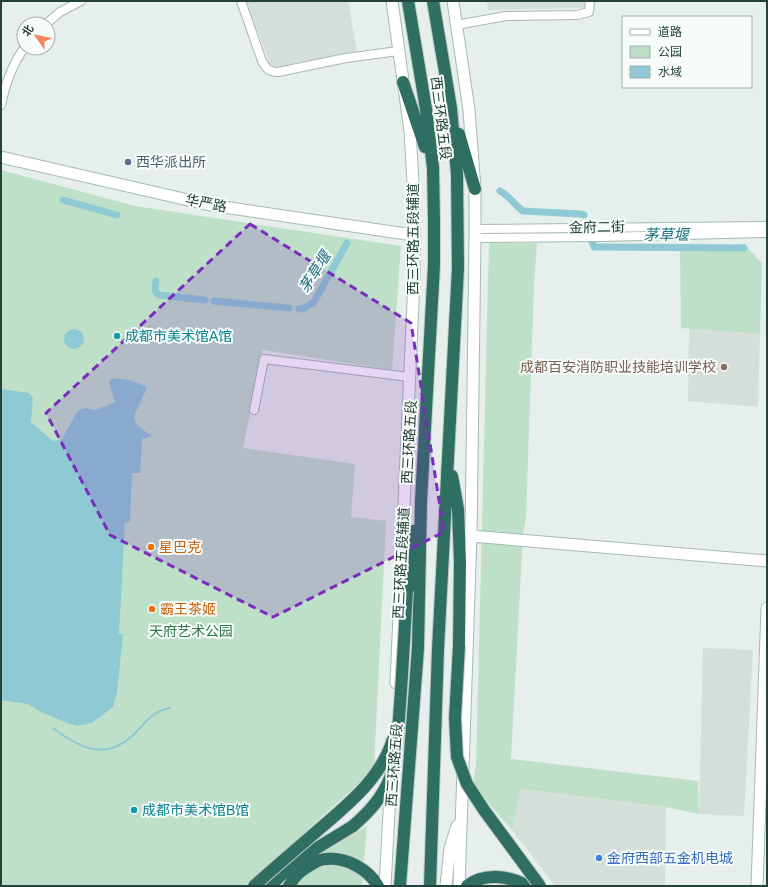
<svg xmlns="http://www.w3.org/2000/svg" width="768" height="887" font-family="Helvetica,'Noto Sans SC',sans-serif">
  <rect width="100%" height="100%" fill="#e6efeb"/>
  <path fill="#d4dfda" d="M245,1h103l9,51 -83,16 -2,-1 -4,-4 -1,-8z
    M487,1h98v7l-97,2z
    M689,328l71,6 -2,73 -70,-6z
    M703,648l50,2 -9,166 -45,-2z
    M521,789l145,18 -1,79h-110l-43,-56z"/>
  <path fill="#bfe0c8" d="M1,170l134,36 266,40 -9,124 -129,-20 -20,98 112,16 -4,53 35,4 -12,248 -99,91 -30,26h-244z
    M489,243h48l-3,42 -8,233 -3,16 -12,225 187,22 1,33 -33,-7 -145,-18 -9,41 -39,-45 3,-20z
    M744,244l18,19 -2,71 -79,-6 -1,-77z
    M367,826l-5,60h-83l11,-12 22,-17 21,-10z"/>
  <path fill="#8ec9d4" d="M64 339a10 10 0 1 1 20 0a10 10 0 1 1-20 0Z
    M111,379c11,-1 27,2 36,9l-12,26 -1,5 5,8 13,9 -10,3 -2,34h-8l-2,49h-5l-6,112h4l-6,59 -4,14 -21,16 -15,3 -10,-3 -26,-11 -13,-8 -27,-4v-311l28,4 4,5 -2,24 22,19 9,-2 16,-29 8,-2 9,2 20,-8 -6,-19z"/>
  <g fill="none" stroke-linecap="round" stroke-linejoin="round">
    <path stroke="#8ec9d4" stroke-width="2" d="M53,728c25,19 51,33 78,9 15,-13 18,-25 39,-29"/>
    <path stroke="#8ec9d4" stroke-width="7" d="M500,191c11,6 14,14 23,20l57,3 4,1
      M63,200l54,15
      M592,242l2,5h5l145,1
      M156,281c-1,6 -2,11 3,14l46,5
      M214,301l75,7
      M299,309l5,-1 10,-6 33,-59"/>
    <defs>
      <path id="street" d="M241,1l21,60c4,7 7,11 16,11l68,-14 52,-7
        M46,24l14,-12 21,-11
        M456,25l50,-9 71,-1 12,-3 1,-11
        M1,105c4,-20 11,-40 23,-57
        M475,229l292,-3
        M475,238l126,-1 166,-4
        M254,410l10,-51 145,18"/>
      <path id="secondary" d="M392,1l18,130 4,70v79l-18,403
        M453,1l16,109 6,79v49l-4,298 -12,350
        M1,157l209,48 203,30
        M471,536l296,25
        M385,886l6,-110
        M446,886l4,-38 7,-22
        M757,886l10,-278"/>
      <path id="highway" d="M403,82l22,65
        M459,134l16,55
        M452,476l6,33 2,53 -1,84
        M407,591l6,-60
        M271,886c22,-27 54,-42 82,-60
        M289,886c2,-3 4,-7 7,-10 5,-6 22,-17 30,-17 20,-2 42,10 52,27
        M400,886l18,-238 3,-147 13,-236v-45l-1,-52 -7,-59 -18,-108
        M430,886l8,-237 20,-381 -1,-94 -6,-66 -18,-107
        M467,886c17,-14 43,-10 60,0"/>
    </defs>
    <use href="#street" stroke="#a8b8b2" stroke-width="10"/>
    <use href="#secondary" stroke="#a4bbb3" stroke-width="13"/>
    <use href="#highway" stroke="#c2cac8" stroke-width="14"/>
    <use href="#street" stroke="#fff" stroke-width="8"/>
    <use href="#secondary" stroke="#fff" stroke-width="11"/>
    <use href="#highway" stroke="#2f6f62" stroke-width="12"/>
    <defs>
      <path id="highway-bridge" d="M459,646l-4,72 2,39 10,27 17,26 56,76
        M353,826c16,-14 29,-28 37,-48 6,-14 6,-32 8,-48 4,-46 6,-93 9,-139
        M254,886c20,-18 41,-36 62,-54 31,-27 65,-53 77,-93"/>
    </defs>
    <use href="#highway-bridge" stroke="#c2cac8" stroke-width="14" stroke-linecap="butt"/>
    <use href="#highway-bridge" stroke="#2f6f62" stroke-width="12"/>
  </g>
  <path fill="#7b2cbf" fill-opacity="0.2" stroke="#7b2cbf" stroke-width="3" stroke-dasharray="8 5" stroke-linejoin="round" d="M250,224l161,99 33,209 -171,85 -163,-82 -64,-122z"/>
  <circle fill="#5c6f8a" stroke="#f7fbf9" stroke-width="1.5" cx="128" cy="162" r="4"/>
  <g fill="#0f9aa8" stroke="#f7fbf9" stroke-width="1.5">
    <circle cx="117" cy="336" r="4"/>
    <circle cx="134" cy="810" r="4"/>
  </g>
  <circle fill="#8d6e63" stroke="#f7fbf9" stroke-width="1.5" cx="724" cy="367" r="4"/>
  <g fill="#e8710a" stroke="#f7fbf9" stroke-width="1.5">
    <circle cx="151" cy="547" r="4"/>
    <circle cx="152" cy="609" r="4"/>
  </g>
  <circle fill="#3f7fe0" stroke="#f7fbf9" stroke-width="1.5" cx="599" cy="858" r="4"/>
  <g text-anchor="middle" stroke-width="4" stroke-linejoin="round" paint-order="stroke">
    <g font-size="14" fill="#24423a" stroke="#f7fbf9">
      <text transform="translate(441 118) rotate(83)" y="5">西三环路五段</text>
      <text transform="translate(206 203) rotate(11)" y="5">华严路</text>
      <text transform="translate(597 227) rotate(-1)" y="5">金府二街</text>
      <text transform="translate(413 239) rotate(-90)" y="5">西三环路五段辅道</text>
      <text transform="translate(409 442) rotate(-87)" y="5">西三环路五段</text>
      <text transform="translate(401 563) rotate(-87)" y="5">西三环路五段辅道</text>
      <text transform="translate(394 765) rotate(-86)" y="5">西三环路五段</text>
    </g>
    <g font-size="14" fill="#4e5e75" stroke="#f7fbf9" text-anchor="start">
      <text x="136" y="167">西华派出所</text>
    </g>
    <g font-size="14" fill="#0d838f" stroke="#f7fbf9" text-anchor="start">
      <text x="125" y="341">成都市美术馆A馆</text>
      <text x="142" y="815">成都市美术馆B馆</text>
    </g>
    <g font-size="14" fill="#785e54" stroke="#f7fbf9" text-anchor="end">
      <text x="716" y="372">成都百安消防职业技能培训学校</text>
    </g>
    <g font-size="14" fill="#c56008" stroke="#f7fbf9" text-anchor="start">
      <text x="159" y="552">星巴克</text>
      <text x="160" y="614">霸王茶姬</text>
    </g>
    <g font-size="14" fill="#2d7a4b" stroke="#f7fbf9">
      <text x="191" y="636">天府艺术公园</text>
    </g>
    <g font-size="14" fill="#366cbe" stroke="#f7fbf9" text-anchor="start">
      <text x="607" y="863">金府西部五金机电城</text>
    </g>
    <g font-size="15" font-style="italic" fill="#1c6f80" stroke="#f7fbf9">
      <text x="666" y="240">茅草堰</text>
      <text transform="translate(315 272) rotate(-58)" y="5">茅草堰</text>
    </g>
  </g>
  <rect width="768" height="887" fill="none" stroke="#24423a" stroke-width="4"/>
  <rect x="622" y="16" width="130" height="72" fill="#f7fbf9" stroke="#a3b1ad"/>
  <rect x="630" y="29" width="20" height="6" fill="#ffffff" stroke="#a3b1ad"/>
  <text x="658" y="36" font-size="12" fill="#24423a">道路</text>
  <rect x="630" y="46" width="20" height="12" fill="#bfe0c8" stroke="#a3b1ad"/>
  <text x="658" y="56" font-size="12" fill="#24423a">公园</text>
  <rect x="630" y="66" width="20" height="12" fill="#8ec9d4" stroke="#a3b1ad"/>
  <text x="658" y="76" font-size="12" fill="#24423a">水域</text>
  <g transform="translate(36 36) rotate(303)"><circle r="19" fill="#f7fbf9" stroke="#a3b1ad"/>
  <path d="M0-3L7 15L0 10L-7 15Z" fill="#f4845f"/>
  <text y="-6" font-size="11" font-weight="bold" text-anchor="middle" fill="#24423a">北</text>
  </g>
</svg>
